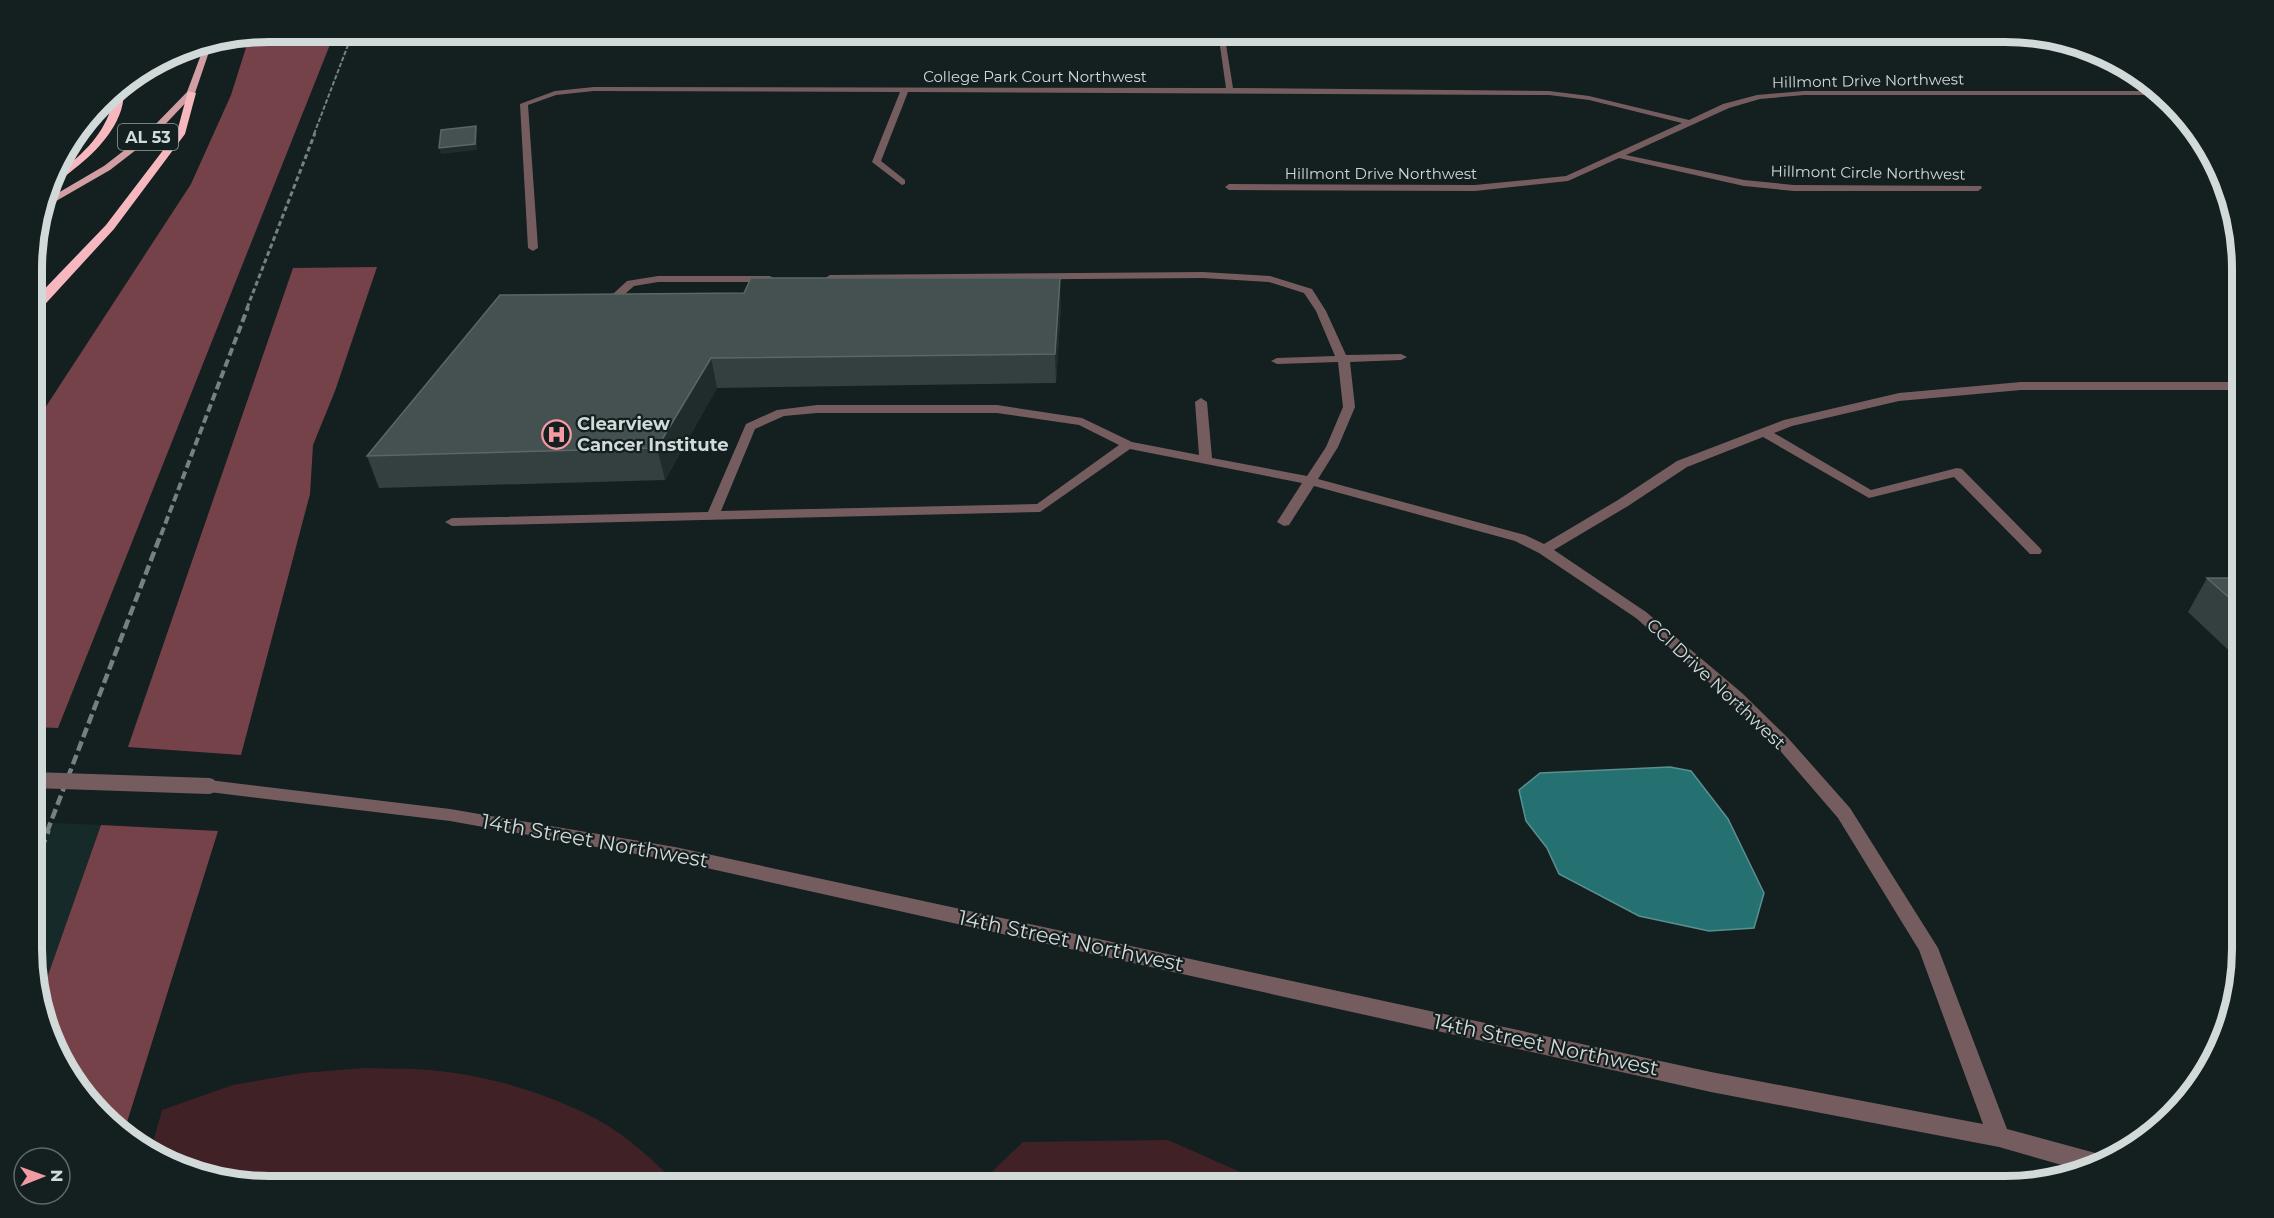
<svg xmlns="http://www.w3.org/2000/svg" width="2274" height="1218" font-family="Montserrat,sans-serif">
  <rect width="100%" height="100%" fill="#141f1f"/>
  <path fill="#172a2a" d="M33,822l68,3 -61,173 -6,-17z"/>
  <path fill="#402226" d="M365,1068c21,1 43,0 64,2 59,5 118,23 169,50 31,17 57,42 81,66h-410l-105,-24 -14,-9 12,-43 71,-25 69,-12z
    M1168,1140l104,46h-295l46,-44z"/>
  <path fill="#764249" d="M269,32h66l-277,696 -25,-1 -1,-299 159,-244 40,-89 19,-60z
    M377,267l-42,124 -22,54 -3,49 -69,261 -113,-8 165,-479z
    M101,825l117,6 -95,304 -10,-7 -41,-47 -32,-83z"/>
  <path fill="#257071" stroke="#599090" stroke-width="1.5" d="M1670,767l21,4 37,48 36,74 -10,35 -45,3 -70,-15 -80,-42 -12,-26 -21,-27 -7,-31 21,-17z"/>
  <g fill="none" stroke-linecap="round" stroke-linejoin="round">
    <path fill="#755d5f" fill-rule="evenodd" d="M1218,32h6l9,56 316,3 40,5 100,24 34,-16 34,-9 47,-4h358l4,4h-362l-44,4 -31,9 -103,47 118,25 50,5 187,1 1,2 -4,3h-184l-50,-5 -125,-28 -51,23 -93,10 -246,-1 -4,-3 4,-3 246,1 91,-9 116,-53 -93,-23 -40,-5 -641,-3 -27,69 24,19v4l-3,1 -30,-23 28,-70 -306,-1 -38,4 -28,10 10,143 -5,3 -5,-3 -8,-144 35,-13 39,-4 632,1z
      M1203,272l67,4 42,13 14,22 20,44 55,-1 6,3 -6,3 -51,2 5,45 -17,40 -20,32 207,56 19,9 74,-44 59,-39 107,-41 115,-27 122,-11h220v8h-220l-122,11 -107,25 -18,7 97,57 86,-22 5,1 78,79 2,3 -2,3h-10l-76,-77 -85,21 -106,-61 -76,30 -59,39 -74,44 92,62 96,81 46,45 62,70 88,140 69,181 92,25 8,4 1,3 -22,11 -87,-25 -288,-55 -1036,-231 -225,-40 -241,-29 -6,-2 -3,-4 3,-4 6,-2 241,29 225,38 1036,225 272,52 -64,-174 -81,-132 -62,-72 -46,-45 -94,-83 -97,-65 -24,-12 -201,-55 -25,39 -5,1 -7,-4 25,-39 -172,-34 -90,63 -588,14 -7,-4 7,-4 256,-6 38,-88 31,-14 40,-5h180l85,13 50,24 67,13 -4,-53 6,-4 6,4 5,56 95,18 19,-29 17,-40 -5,-45 -61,2 -6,-3 6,-3 58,-2 -19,-45 -12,-18 -35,-11 -66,-4 -373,3 -5,-3 5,-3zM817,413h180l82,12 40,20 -82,59 -316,7 34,-82 29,-13z
      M658,276h112l5,3 -5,3h-112l-24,4 -25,22h-8l-1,-2 27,-25z"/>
    <path fill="#d19ea3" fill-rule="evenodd" d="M212,43l-17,50 -41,43 -44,34 -66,38 2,-8 58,-34 44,-34 39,-40 18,-48z
      M2081,50c22,1 56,24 75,36l-6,1z"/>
    <path fill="#f6b8be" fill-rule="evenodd" d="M123,84c6,34 -24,66 -49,85 -7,6 -15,13 -24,15 4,-12 13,-15 23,-23 23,-19 39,-42 42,-72z
      M188,91l8,2 -11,41 -71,95 -77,84 -5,1v-12l74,-77 71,-93z"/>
    <path stroke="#778080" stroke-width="2" stroke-dasharray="4.5 2" stroke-linecap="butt" d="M314,134l39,-102"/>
    <path stroke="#778080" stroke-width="3" stroke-dasharray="5 3" stroke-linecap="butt" d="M247,308l68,-175"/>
    <path stroke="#778080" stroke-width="4" stroke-dasharray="8 4" stroke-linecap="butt" d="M161,535l87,-228"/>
    <path stroke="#778080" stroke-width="4.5" stroke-dasharray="10 4.5" stroke-linecap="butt" d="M47,832l114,-298"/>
    <path stroke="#778080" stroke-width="6" stroke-dasharray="13 6" stroke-linecap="butt" d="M33,869l15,-39"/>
    <path stroke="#755d5f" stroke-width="16" d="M33,780l176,6"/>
  </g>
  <path fill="#344040" d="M744,293l317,12 -5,78 -339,5 -52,92 -286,8 -12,-32z
    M2207,578h34l1,85 -54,-51z"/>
  <path fill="#202c2c" d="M476,126l1,6v18l-36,4 -2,-6z
    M1060,278l1,27 -5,78 -1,-29z
    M711,358l6,30 -52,92 -8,-32z"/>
  <path fill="#455050" stroke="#5b6666" stroke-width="1.5" d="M476,126l-1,18 -36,4 2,-18z
    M751,278h309l-5,76 -344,4 -54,90 -290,8 133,-161 244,-2z
    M2207,578h34l1,31z"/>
  <defs>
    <symbol id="hospital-ring" viewBox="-11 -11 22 22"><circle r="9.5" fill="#141f1f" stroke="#f49aa5" stroke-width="1.5"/><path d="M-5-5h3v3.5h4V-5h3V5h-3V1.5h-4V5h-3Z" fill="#f49aa5"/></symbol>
  </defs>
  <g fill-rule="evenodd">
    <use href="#hospital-ring" x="540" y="418" width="33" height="33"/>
  </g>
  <g text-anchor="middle" stroke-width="4.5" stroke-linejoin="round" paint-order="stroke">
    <g font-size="15" fill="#d2d9d9" stroke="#141f1f">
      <text x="1035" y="82">College Park Court Northwest</text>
      <text transform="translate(1868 81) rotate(-1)" y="5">Hillmont Drive Northwest</text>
      <text transform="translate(1868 173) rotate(1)" y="5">Hillmont Circle Northwest</text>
      <text x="1381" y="179">Hillmont Drive Northwest</text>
    </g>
    <rect fill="#141f1f" stroke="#99a1a1" stroke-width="1.5" x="118" y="124" width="60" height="26" rx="4.5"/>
    <g font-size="16" font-weight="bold" fill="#d2d9d9">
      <text x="148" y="143">AL 53</text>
    </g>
    <g font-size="18" font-weight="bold" fill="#d2d9d9" stroke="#141f1f" text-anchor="start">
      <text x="577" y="430">Clearview<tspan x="577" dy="21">Cancer Institute</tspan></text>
    </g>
    <g font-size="18" fill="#d2d9d9" stroke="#141f1f">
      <text transform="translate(1716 684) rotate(43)" y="6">CCI Drive Northwest</text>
    </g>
    <g font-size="21" fill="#d2d9d9" stroke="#141f1f">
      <text transform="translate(595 841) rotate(10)" y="7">14th Street Northwest</text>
      <text transform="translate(1071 941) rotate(12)" y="7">14th Street Northwest</text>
      <text transform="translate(1546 1045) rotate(12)" y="7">14th Street Northwest</text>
    </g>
  </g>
  <path d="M0 0H2274V1218H0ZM269 42H2005A227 227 0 0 1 2232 269V949A227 227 0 0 1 2005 1176H269A227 227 0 0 1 42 949V269A227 227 0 0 1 269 42Z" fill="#141f1f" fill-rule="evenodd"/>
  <path fill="none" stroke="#d2d9d9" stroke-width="8" d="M269 42H2005A227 227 0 0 1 2232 269V949A227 227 0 0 1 2005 1176H269A227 227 0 0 1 42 949V269A227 227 0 0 1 269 42Z"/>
  <g transform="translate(42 1176) rotate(89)"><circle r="28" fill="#141f1f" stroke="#606969" stroke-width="1.5"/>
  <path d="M0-4.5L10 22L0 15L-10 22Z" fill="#f49aa5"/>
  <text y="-9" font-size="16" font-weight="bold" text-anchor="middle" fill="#d2d9d9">N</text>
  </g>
</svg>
